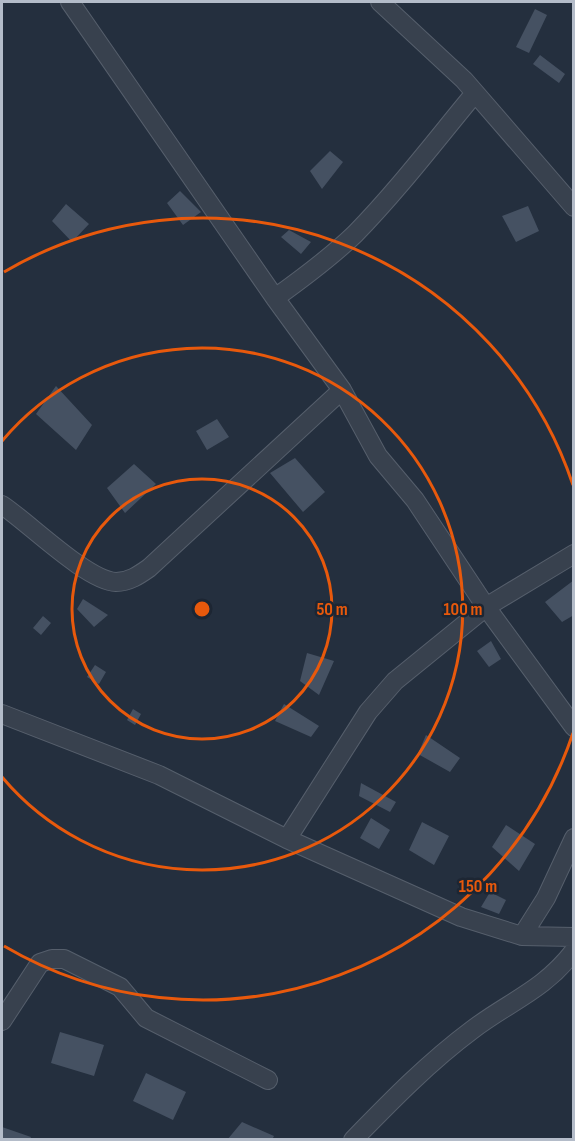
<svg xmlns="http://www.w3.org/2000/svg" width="575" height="1141" font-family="'Sofia Sans Condensed',sans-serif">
  <rect width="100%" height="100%" fill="#242f3e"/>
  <path fill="#455162" d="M535,9l12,6 -18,38 -13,-6z
    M540,55l25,19 -6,9 -26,-19z
    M330,151l13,11 -21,27 -12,-18z
    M180,191l21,21 -18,13 -16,-22z
    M66,204l23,20 -17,18 -20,-21z
    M528,206l11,25 -23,11 -14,-26z
    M289,230l22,12 -10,12 -20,-17z
    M56,386l36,39 -16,25 -40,-36z
    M217,419l12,18 -22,13 -11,-19z
    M295,458l30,34 -22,20 -33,-39z
    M134,464l22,20 -31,29 -18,-25z
    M574,580v35l-12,7 -17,-20z
    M83,599l25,16 -14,12 -17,-18z
    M43,616l8,7 -10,12 -8,-7z
    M491,641l10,18 -12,8 -12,-16z
    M307,653l27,8 -15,34 -19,-14z
    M95,665l11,7 -7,12 -12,-7z
    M284,704l35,22 -8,11 -36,-16z
    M133,709l8,5 -6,11 -8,-5z
    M426,735l34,23 -10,14 -32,-18z
    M361,783l35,19 -6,10 -31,-16z
    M371,818l19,12 -11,19 -19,-11z
    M422,822l27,14 -15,29 -25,-15z
    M506,825l29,19 -16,27 -27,-24z
    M490,892l16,8 -7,14 -18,-7z
    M60,1032l44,13 -10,31 -43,-13z
    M146,1073l40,19 -13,28 -40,-19z
    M242,1122l32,14 -2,4h-45z
    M2,1127l29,10 -1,3h-28z"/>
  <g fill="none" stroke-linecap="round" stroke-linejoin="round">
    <defs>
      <path id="street" d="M70,2l205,296 67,92 36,66 37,44 71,107 88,120
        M380,2l84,78 110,127
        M275,298c28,-20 55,-40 80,-64 43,-44 81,-94 120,-141
        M2,505c26,17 85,76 114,77 13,0 23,-7 33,-14l193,-178
        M2,714l157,61 128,64 174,78 61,19 52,1
        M287,839l81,-127 27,-31 91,-74 88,-53
        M522,936l24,-38 28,-60
        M2,1021l38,-58 12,-4h12l56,28 26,31 122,62
        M353,1140c38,-39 76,-78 119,-110 38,-29 71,-39 102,-79"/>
    </defs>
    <use href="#street" stroke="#565f6c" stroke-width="20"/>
    <use href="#street" stroke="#38414e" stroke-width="18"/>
  </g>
  <g fill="none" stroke="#e8590c" stroke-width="3">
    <circle cx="202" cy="609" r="130"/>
    <path d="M2 441A261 261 0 1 1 2 777"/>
    <path d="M573 733A391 391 0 0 1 4 946M4 272A391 391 0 0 1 573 485"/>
  </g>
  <circle cx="202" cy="609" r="9" fill="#e8590c" stroke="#1d2633" stroke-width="3"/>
  <g font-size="18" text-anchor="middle" font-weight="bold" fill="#e8590c" stroke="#1d2633" stroke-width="5" stroke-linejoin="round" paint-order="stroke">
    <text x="332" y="615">50 m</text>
    <text x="463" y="615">100 m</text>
    <text x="478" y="892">150 m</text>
  </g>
  <rect width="575" height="1141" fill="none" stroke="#b4bcc9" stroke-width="6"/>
</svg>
